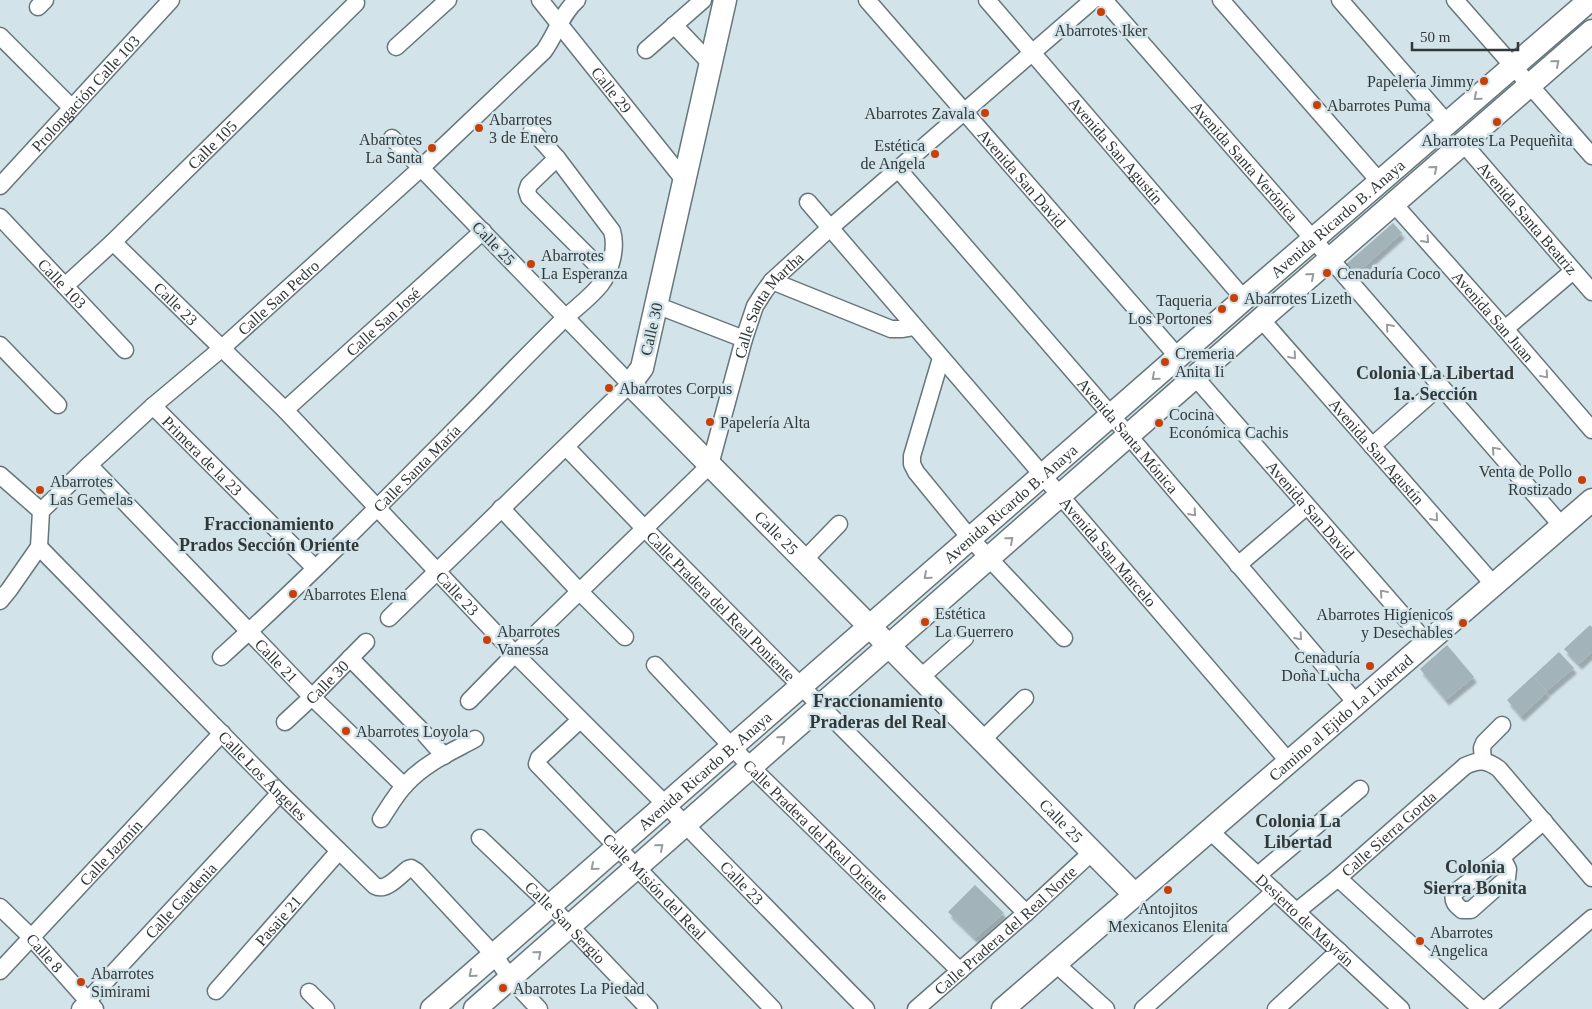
<svg xmlns="http://www.w3.org/2000/svg" width="1592" height="1009" font-family="'Times New Roman',serif">
  <defs>
    <filter id="shadow"><feDropShadow dx="3" dy="5.5" stdDeviation="1" flood-color="#0004"/></filter>
  </defs>
  <rect width="100%" height="100%" fill="#d2e4ea"/>
  <path fill="#a2b3b9" filter="url(#shadow)" d="M1393,223l9,10 -48,43 -9,-11z
    M1590,625l2,2v25l-13,12 -15,-15z
    M1447,645l27,32 -28,23 -26,-31z
    M1559,652l15,16 -27,23 -14,-15z
    M1533,676l14,16 -26,24 -14,-16z
    M975,885l29,28 -29,25 -27,-26z"/>
  <g fill="none" stroke-linecap="round" stroke-linejoin="round">
    <defs>
      <g id="street">
        <path id="s1" d="M540,0l144,180"/>
        <path id="s2" d="M867,0l311,357"/>
        <path id="s3" d="M987,0l257,299"/>
        <path id="s4" d="M1104,0l209,239 249,287"/>
        <path d="M1221,0l159,182"/>
        <path d="M1340,0l107,123"/>
        <path d="M1455,0l137,156"/>
        <path d="M38,7l7,-7"/>
        <path d="M674,25l37,39"/>
        <path d="M0,36l71,71"/>
        <path d="M396,47l52,-47"/>
        <path d="M646,50l57,-50"/>
        <path id="s5" d="M1463,143l129,149"/>
        <path d="M557,158l-28,27 -2,6 2,6 78,78"/>
        <path id="s6" d="M898,169l213,246 246,289"/>
        <path id="s7" d="M0,186l171,-186"/>
        <path id="s8" d="M808,202l481,560"/>
        <path id="s9" d="M1394,204l111,125 87,101"/>
        <path id="s10" d="M0,217l125,133"/>
        <path id="s11" d="M113,242l172,168 230,244 151,151 200,204"/>
        <path d="M772,281l119,48h12l11,-2"/>
        <path id="s12" d="M65,286l48,-44 243,-239"/>
        <path d="M656,305l88,34"/>
        <path id="s13" d="M1261,319l233,266"/>
        <path d="M1505,329l68,-58"/>
        <path d="M0,345l58,60"/>
        <path d="M941,358l-29,98v8l4,8 54,66 94,100"/>
        <path id="s14" d="M1195,377l232,266"/>
        <path id="s15" d="M153,406l162,162"/>
        <path id="s16" d="M285,410l198,-179"/>
        <path d="M1372,446l68,-60"/>
        <path id="s17" d="M566,447l79,82 381,384"/>
        <path id="s18" d="M89,465l223,232 92,89"/>
        <path d="M0,475l41,36"/>
        <path d="M501,508l79,84 45,45"/>
        <path id="s19" d="M39,547l241,246 95,93c11,6 24,-10 33,-17l3,-1 5,3 78,84 16,23 29,31"/>
        <path d="M804,560l35,-36"/>
        <path d="M1238,565l69,-59"/>
        <path id="s20" d="M0,601l9,-11 30,-43 2,-36 48,-46 64,-59 68,-57 200,-181 123,-117c12,-17 18,-38 33,-51"/>
        <path d="M389,618l241,-234 -238,-246"/>
        <path id="s21" d="M221,657c91,-82 176,-169 262,-256 27,-28 54,-56 82,-83 12,-11 26,-21 36,-34 10,-13 16,-37 11,-53l-55,-73 -25,-28"/>
        <path d="M350,658l72,73 22,25"/>
        <path id="s22" d="M655,665l96,102 209,204"/>
        <path d="M920,678l45,-40"/>
        <path id="s23" d="M469,701l46,-47 195,-189 34,-126 11,-33 9,-14 8,-11 58,-53 263,-228"/>
        <path id="s24" d="M580,720l-41,38 -2,6 236,245"/>
        <path id="s25" d="M285,722l27,-25 54,-55"/>
        <path d="M982,740l43,-42"/>
        <path d="M1483,761l-1,-13 2,-5 18,-18"/>
        <path d="M381,819c8,-12 15,-25 25,-35 19,-21 45,-32 69,-45"/>
        <path id="s26" d="M1210,831l191,178"/>
        <path id="s27" d="M480,838l70,67 99,104"/>
        <path d="M1502,857l6,12 -1,9 -36,32h-9c-6,-5 -10,-8 -8,-17l48,-36 42,-36"/>
        <path d="M1258,875l102,-86"/>
        <path d="M1338,878l143,131"/>
        <path id="s28" d="M0,907l31,30 64,72"/>
        <path id="s29" d="M1297,911l41,-33 127,-112c14,-7 22,-6 34,3l93,109"/>
        <path d="M1056,964l50,45"/>
        <path id="s30" d="M0,971l222,-238"/>
        <path id="s31" d="M216,991l123,-140"/>
        <path d="M309,992l17,17"/>
        <path id="s32" d="M80,1009l200,-216"/>
        <path id="s33" d="M916,1009l110,-96 66,-61"/>
        <path d="M1143,1009l132,-118"/>
        <path d="M1276,1009l63,-58"/>
        <path d="M1486,1009l106,-91"/>
      </g>
      <g id="secondary">
        <path id="s34" d="M725,0l-83,368 -12,16 505,511"/>
        <path id="s35" d="M432,1009l812,-710 346,-299"/>
        <path d="M475,1009l786,-690 331,-288"/>
        <path id="s36" d="M1003,1009l589,-509"/>
      </g>
    </defs>
    <use href="#street" stroke="#66767b" stroke-width="19"/>
    <use href="#secondary" stroke="#66767b" stroke-width="25"/>
    <use href="#street" stroke="#fff" stroke-width="16"/>
    <use href="#secondary" stroke="#fff" stroke-width="22"/>
  </g>
  <defs><path id="oneway-chevron" d="M-2-3.5L2.5 0L-2 3.5" fill="none" stroke-width="1.6" stroke-linecap="round" stroke-linejoin="round" transform="scale(1.25)"/></defs>
  <g stroke="#989c9c">
    <use href="#oneway-chevron" transform="translate(1556 63) rotate(-41)"/>
    <use href="#oneway-chevron" transform="translate(1477 97) rotate(139)"/>
    <use href="#oneway-chevron" transform="translate(1434 169) rotate(-41)"/>
    <use href="#oneway-chevron" transform="translate(1426 240) rotate(48)"/>
    <use href="#oneway-chevron" transform="translate(1311 276) rotate(-41)"/>
    <use href="#oneway-chevron" transform="translate(1389 327) rotate(-131)"/>
    <use href="#oneway-chevron" transform="translate(1293 356) rotate(49)"/>
    <use href="#oneway-chevron" transform="translate(1545 375) rotate(50)"/>
    <use href="#oneway-chevron" transform="translate(1155 377) rotate(139)"/>
    <use href="#oneway-chevron" transform="translate(1495 450) rotate(-131)"/>
    <use href="#oneway-chevron" transform="translate(1193 513) rotate(49)"/>
    <use href="#oneway-chevron" transform="translate(1435 518) rotate(49)"/>
    <use href="#oneway-chevron" transform="translate(1010 540) rotate(-41)"/>
    <use href="#oneway-chevron" transform="translate(927 576) rotate(139)"/>
    <use href="#oneway-chevron" transform="translate(1383 593) rotate(-131)"/>
    <use href="#oneway-chevron" transform="translate(1299 637) rotate(49)"/>
    <use href="#oneway-chevron" transform="translate(782 739) rotate(-41)"/>
    <use href="#oneway-chevron" transform="translate(660 847) rotate(-41)"/>
    <use href="#oneway-chevron" transform="translate(594 867) rotate(139)"/>
    <use href="#oneway-chevron" transform="translate(538 954) rotate(-41)"/>
    <use href="#oneway-chevron" transform="translate(472 974) rotate(139)"/>
  </g>
  <g fill="#c74008" stroke="#d2e4ea" stroke-width="2">
    <circle cx="1101" cy="12" r="5"/>
    <circle cx="1484" cy="81" r="5"/>
    <circle cx="1317" cy="105" r="5"/>
    <circle cx="985" cy="113" r="5"/>
    <circle cx="1497" cy="122" r="5"/>
    <circle cx="479" cy="128" r="5"/>
    <circle cx="432" cy="148" r="5"/>
    <circle cx="935" cy="154" r="5"/>
    <circle cx="531" cy="264" r="5"/>
    <circle cx="1327" cy="273" r="5"/>
    <circle cx="1234" cy="298" r="5"/>
    <circle cx="1222" cy="309" r="5"/>
    <circle cx="1165" cy="362" r="5"/>
    <circle cx="609" cy="388" r="5"/>
    <circle cx="710" cy="422" r="5"/>
    <circle cx="1159" cy="423" r="5"/>
    <circle cx="1582" cy="480" r="5"/>
    <circle cx="40" cy="490" r="5"/>
    <circle cx="293" cy="594" r="5"/>
    <circle cx="925" cy="622" r="5"/>
    <circle cx="1463" cy="623" r="5"/>
    <circle cx="487" cy="640" r="5"/>
    <circle cx="1370" cy="666" r="5"/>
    <circle cx="346" cy="731" r="5"/>
    <circle cx="1168" cy="890" r="5"/>
    <circle cx="1420" cy="941" r="5"/>
    <circle cx="81" cy="982" r="5"/>
    <circle cx="503" cy="988" r="5"/>
  </g>
  <g text-anchor="middle" stroke-width="5" stroke-linejoin="round" paint-order="stroke">
    <g font-size="16" fill="#30383a" stroke="#d2e4ea" text-anchor="start">
      <text x="1101" y="36" text-anchor="middle">Abarrotes Iker</text>
      <text x="1474" y="87" text-anchor="end">Papelería Jimmy</text>
      <text x="1327" y="111">Abarrotes Puma</text>
      <text x="975" y="119" text-anchor="end">Abarrotes Zavala</text>
      <text x="489" y="125">Abarrotes<tspan x="489" dy="18">3 de Enero</tspan></text>
      <text x="422" y="145" text-anchor="end">Abarrotes<tspan x="422" dy="18">La Santa</tspan></text>
      <text x="1497" y="146" text-anchor="middle">Abarrotes La Pequeñita</text>
      <text x="925" y="151" text-anchor="end">Estética<tspan x="925" dy="18">de Angela</tspan></text>
      <text x="541" y="261">Abarrotes<tspan x="541" dy="18">La Esperanza</tspan></text>
      <text x="1337" y="279">Cenaduría Coco</text>
      <text x="1244" y="304">Abarrotes Lizeth</text>
      <text x="1212" y="306" text-anchor="end">Taqueria<tspan x="1212" dy="18">Los Portones</tspan></text>
      <text x="1175" y="359">Cremeria<tspan x="1175" dy="18">Anita Ii</tspan></text>
      <text x="619" y="394">Abarrotes Corpus</text>
      <text x="1169" y="420">Cocina<tspan x="1169" dy="18">Económica Cachis</tspan></text>
      <text x="720" y="428">Papelería Alta</text>
      <text x="1572" y="477" text-anchor="end">Venta de Pollo<tspan x="1572" dy="18">Rostizado</tspan></text>
      <text x="50" y="487">Abarrotes<tspan x="50" dy="18">Las Gemelas</tspan></text>
      <text x="303" y="600">Abarrotes Elena</text>
      <text x="935" y="619">Estética<tspan x="935" dy="18">La Guerrero</tspan></text>
      <text x="1453" y="620" text-anchor="end">Abarrotes Higíenicos<tspan x="1453" dy="18">y Desechables</tspan></text>
      <text x="497" y="637">Abarrotes<tspan x="497" dy="18">Vanessa</tspan></text>
      <text x="1360" y="663" text-anchor="end">Cenaduría<tspan x="1360" dy="18">Doña Lucha</tspan></text>
      <text x="356" y="737">Abarrotes Loyola</text>
      <text x="1168" y="914" text-anchor="middle">Antojitos<tspan x="1168" dy="18">Mexicanos Elenita</tspan></text>
      <text x="1430" y="938">Abarrotes<tspan x="1430" dy="18">Angelica</tspan></text>
      <text x="91" y="979">Abarrotes<tspan x="91" dy="18">Simirami</tspan></text>
      <text x="513" y="994">Abarrotes La Piedad</text>
    </g>
    <g font-size="16" fill="#30383a" stroke="#d2e4ea">
      <text dy="6" stroke="none"><textPath href="#s1" startOffset="115">Calle 29</textPath></text>
      <text dy="6" stroke="none"><textPath href="#s7" startOffset="126">Prolongación Calle 103</textPath></text>
      <text dy="6" stroke="none"><textPath href="#s12" startOffset="204">Calle 105</textPath></text>
      <text dy="6" stroke="none"><textPath href="#s3" startOffset="198">Avenida San Agustín</textPath></text>
      <text dy="6" stroke="none"><textPath href="#s4" startOffset="214">Avenida Santa Verónica</textPath></text>
      <text dy="6" stroke="none"><textPath href="#s2" startOffset="236">Avenida San David</textPath></text>
      <text dy="6" stroke="none"><textPath href="#s35" startOffset="1202">Avenida Ricardo B. Anaya</textPath></text>
      <text dy="6" stroke="none"><textPath href="#s5" startOffset="99">Avenida Santa Beatriz</textPath></text>
      <text transform="translate(494 243) rotate(46)" y="6">Calle 25</text>
      <text dy="6" stroke="none"><textPath href="#s10" startOffset="91">Calle 103</textPath></text>
      <text dy="6" stroke="none"><textPath href="#s20" startOffset="422">Calle San Pedro</textPath></text>
      <text dy="6" stroke="none"><textPath href="#s11" startOffset="88">Calle 23</textPath></text>
      <text dy="6" stroke="none"><textPath href="#s23" startOffset="510">Calle Santa Martha</textPath></text>
      <text dy="6" stroke="none"><textPath href="#s9" startOffset="150">Avenida San Juan</textPath></text>
      <text dy="6" stroke="none"><textPath href="#s16" startOffset="132">Calle San José</textPath></text>
      <text transform="translate(651 329) rotate(-77)" y="6">Calle 30</text>
      <text dy="6" stroke="none"><textPath href="#s6" startOffset="352">Avenida Santa Mónica</textPath></text>
      <text dy="6" stroke="none"><textPath href="#s13" startOffset="176">Avenida San Agustín</textPath></text>
      <text dy="6" stroke="none"><textPath href="#s15" startOffset="70">Primera de la 23</textPath></text>
      <text dy="6" stroke="none"><textPath href="#s21" startOffset="272">Calle Santa María</textPath></text>
      <text dy="6" stroke="none"><textPath href="#s35" startOffset="768">Avenida Ricardo B. Anaya</textPath></text>
      <text dy="6" stroke="none"><textPath href="#s14" startOffset="176">Avenida San David</textPath></text>
      <text dy="6" stroke="none"><textPath href="#s34" startOffset="606">Calle 25</textPath></text>
      <text dy="6" stroke="none"><textPath href="#s8" startOffset="461">Avenida San Marcelo</textPath></text>
      <text dy="6" stroke="none"><textPath href="#s11" startOffset="492">Calle 23</textPath></text>
      <text dy="6" stroke="none"><textPath href="#s17" startOffset="222">Calle Pradera del Real Poniente</textPath></text>
      <text dy="6" stroke="none"><textPath href="#s18" startOffset="271">Calle 21</textPath></text>
      <text dy="6" stroke="none"><textPath href="#s25" startOffset="58">Calle 30</textPath></text>
      <text dy="6" stroke="none"><textPath href="#s36" startOffset="446">Camino al Ejido La Libertad</textPath></text>
      <text dy="6" stroke="none"><textPath href="#s35" startOffset="362">Avenida Ricardo B. Anaya</textPath></text>
      <text dy="6" stroke="none"><textPath href="#s19" startOffset="320">Calle Los Ángeles</textPath></text>
      <text dy="6" stroke="none"><textPath href="#s34" startOffset="1011">Calle 25</textPath></text>
      <text dy="6" stroke="none"><textPath href="#s22" startOffset="231">Calle Pradera del Real Oriente</textPath></text>
      <text dy="6" stroke="none"><textPath href="#s29" startOffset="120">Calle Sierra Gorda</textPath></text>
      <text dy="6" stroke="none"><textPath href="#s30" startOffset="162">Calle Jazmín</textPath></text>
      <text dy="6" stroke="none"><textPath href="#s11" startOffset="898">Calle 23</textPath></text>
      <text dy="6" stroke="none"><textPath href="#s24" startOffset="232">Calle Misión del Real</textPath></text>
      <text dy="6" stroke="none"><textPath href="#s32" startOffset="148">Calle Gardenia</textPath></text>
      <text dy="6" stroke="none"><textPath href="#s26" startOffset="130">Desierto de Mayrán</textPath></text>
      <text dy="6" stroke="none"><textPath href="#s31" startOffset="94">Pasaje 21</textPath></text>
      <text dy="6" stroke="none"><textPath href="#s27" startOffset="120">Calle San Sergio</textPath></text>
      <text dy="6" stroke="none"><textPath href="#s33" startOffset="119">Calle Pradera del Real Norte</textPath></text>
      <text dy="6" stroke="none"><textPath href="#s28" startOffset="64">Calle 8</textPath></text>
    </g>
    <g font-size="18" font-weight="bold" fill="#30383a" stroke="#d2e4ea">
      <text x="1435" y="379">Colonia La Libertad<tspan x="1435" dy="21">1a. Sección</tspan></text>
      <text x="269" y="530">Fraccionamiento<tspan x="269" dy="21">Prados Sección Oriente</tspan></text>
      <text x="878" y="707">Fraccionamiento<tspan x="878" dy="21">Praderas del Real</tspan></text>
      <text x="1298" y="827">Colonia La<tspan x="1298" dy="21">Libertad</tspan></text>
      <text x="1475" y="873">Colonia<tspan x="1475" dy="21">Sierra Bonita</tspan></text>
    </g>
  </g>
  <path d="M1412 42v8h106v-8" fill="none" stroke="#30383a" stroke-width="2.5"/>
  <text x="1420" y="42" font-size="15" fill="#30383a" stroke="#d2e4ea" stroke-width="4" paint-order="stroke">50 m</text>
</svg>
